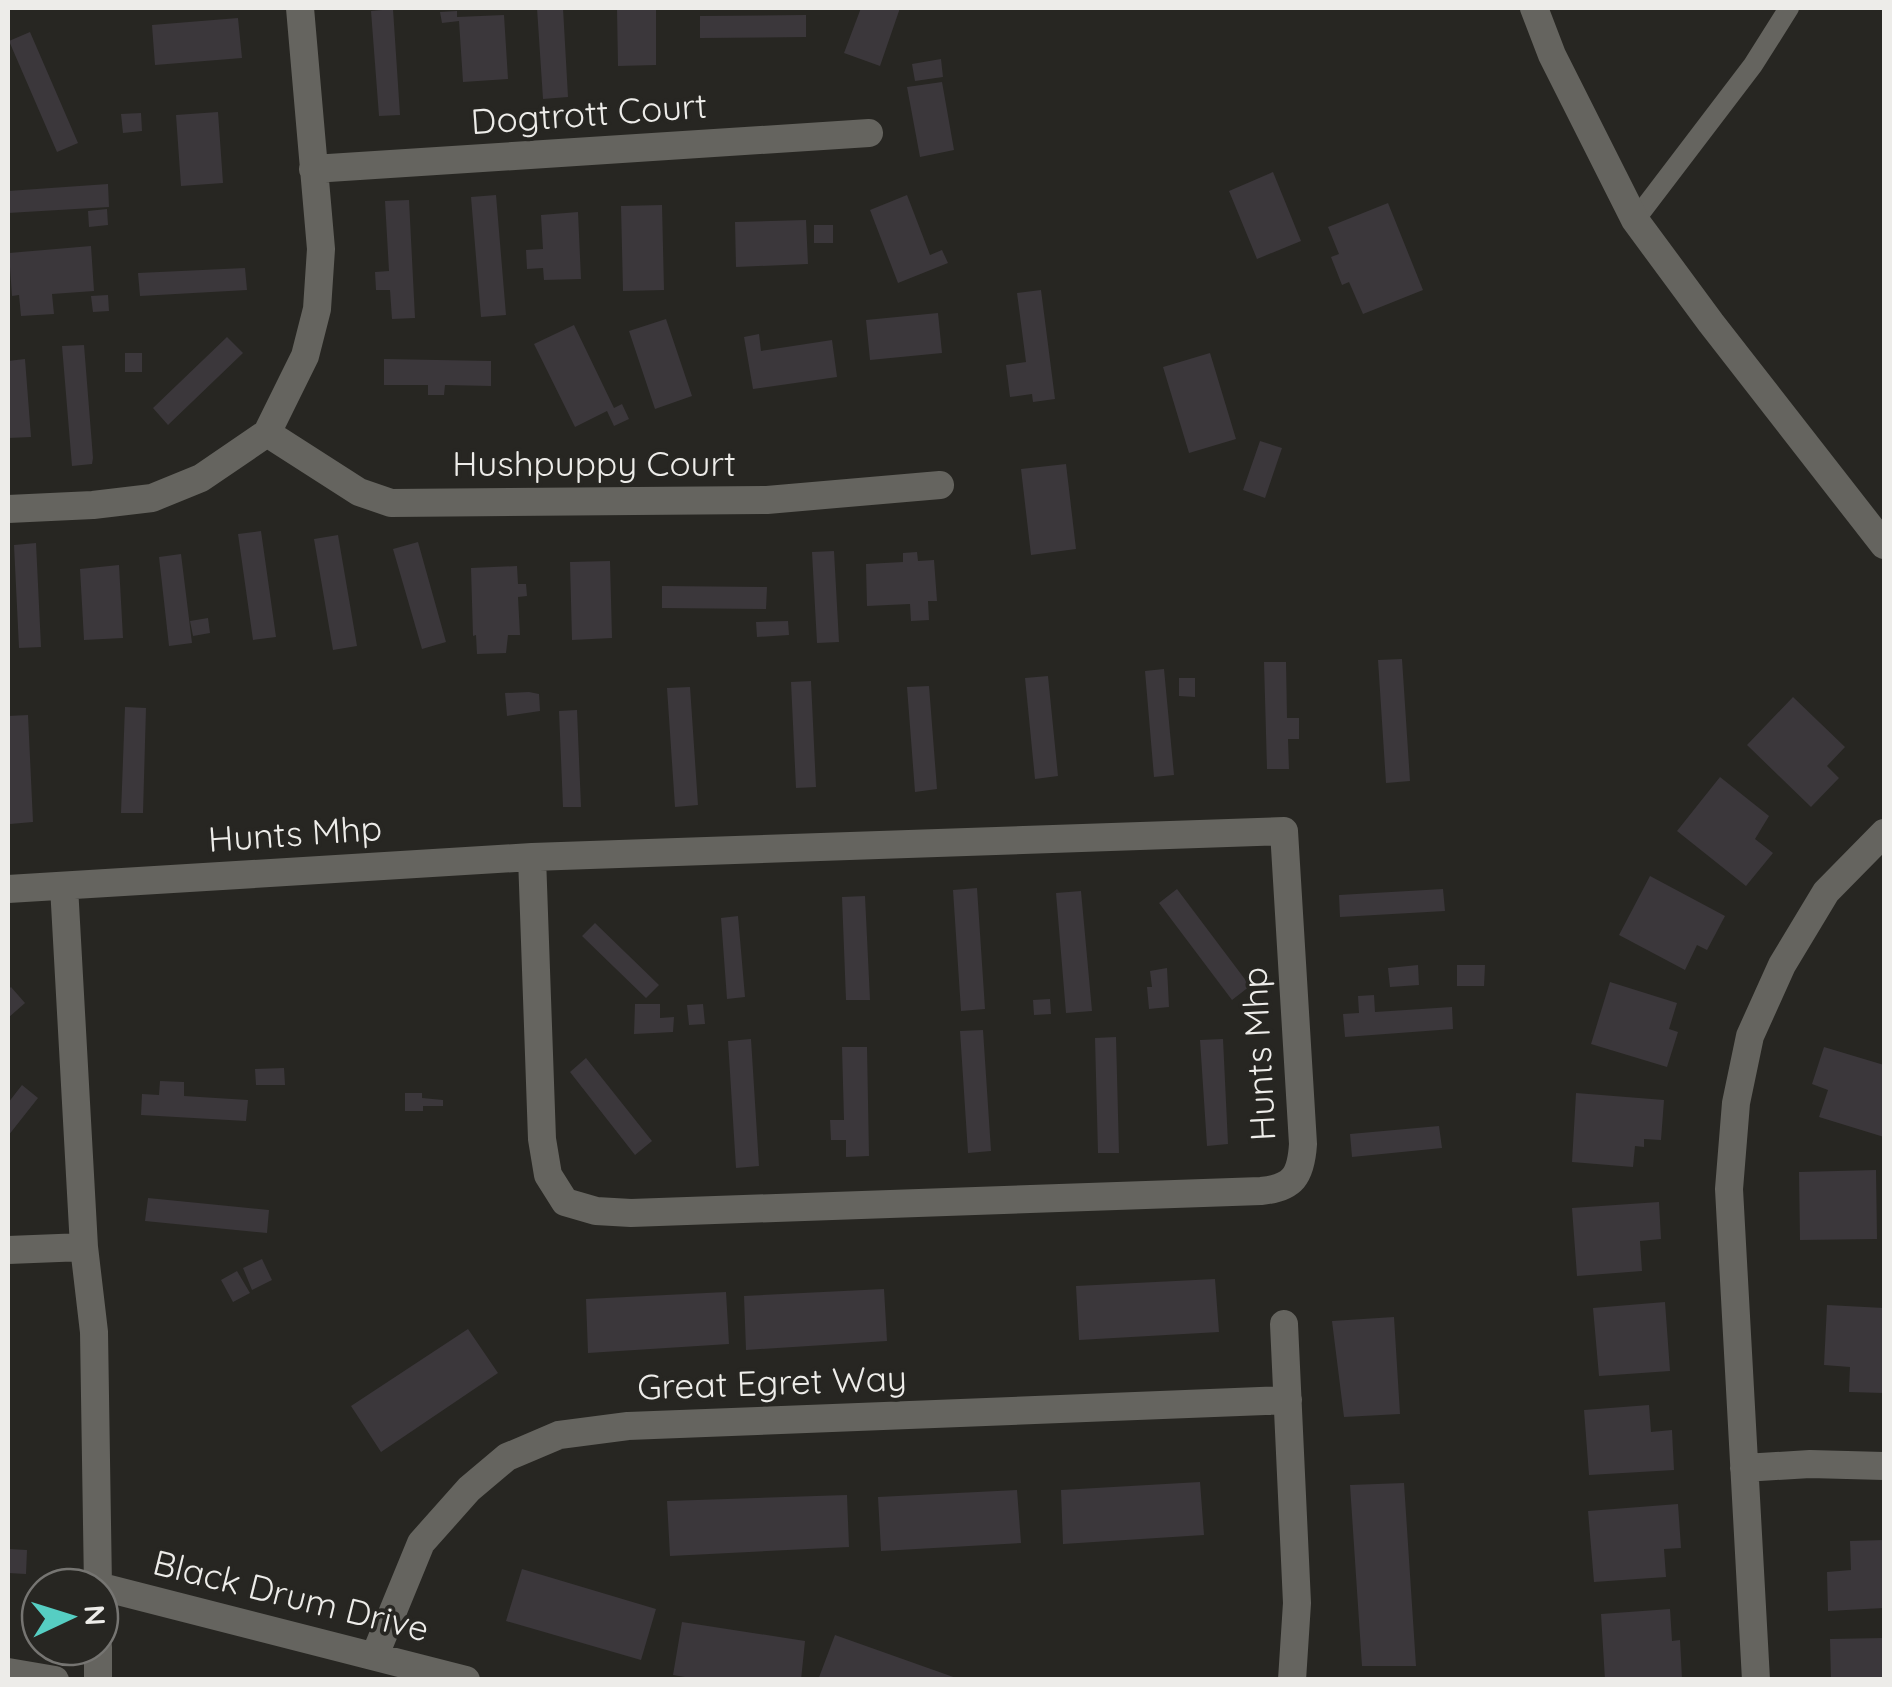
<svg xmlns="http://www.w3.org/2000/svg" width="1892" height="1687" font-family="Quicksand,sans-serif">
  <rect width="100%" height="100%" fill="#272622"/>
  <path fill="#3b373b" d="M537,8h26l5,89 -25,2z
    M617,8h39v57l-38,1z
    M861,8h39l-20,58 -36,-13z
    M393,9l7,106 -21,1 -8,-105z
    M457,11v6l47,-2 4,64 -45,3 -4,-61 -17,2 -2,-11z
    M806,15v22l-106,1v-22z
    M238,18l4,40 -87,7 -3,-40z
    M30,32l48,111 -21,9 -48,-111z
    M941,59l2,18 -28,4 -3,-17z
    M942,82l12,68 -34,7 -13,-70z
    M218,112l5,71 -42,3 -5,-71z
    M141,113l1,18 -19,2 -2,-19z
    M1273,172l28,69 -44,18 -28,-68z
    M108,184l1,23 -101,6v-22z
    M496,195l10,120 -25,2 -10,-120z
    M907,195l23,60 12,-5 6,13 -50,20 -28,-73z
    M409,200l6,118 -23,1 -2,-29h-14l-1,-18 14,-1 -4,-70z
    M1388,203l35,87 -60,24 -14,-32 -7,3 -11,-28 8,-3 -11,-27z
    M662,205l2,85 -41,1 -2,-85z
    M107,209l1,16 -19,2 -1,-16z
    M578,212l3,67 -37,1 -1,-12 -16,1 -1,-19 17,-1 -2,-34z
    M806,220l2,44 -72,3 -1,-45z
    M814,225h19v18h-19z
    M91,246l3,45 -42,3 2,20 -33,2 -2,-21 -7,1 -3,-43z
    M245,268l2,22 -107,6 -2,-23z
    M1041,290l14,109 -22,3 -1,-8 -22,3 -4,-32 20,-3 -9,-69z
    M108,295l1,16 -16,1 -2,-16z
    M938,313l4,40 -72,7 -4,-40z
    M666,319l26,77 -37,13 -26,-78z
    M574,325l40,83 8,-4 7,15 -15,7 -7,-15 -32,16 -41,-83z
    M759,334l2,17 71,-11 5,37 -84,12 -9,-52z
    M227,337l16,16 -75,72 -15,-17z
    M84,345l9,113 -1,6 -20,2 -10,-120z
    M125,353h17v19h-17z
    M1210,353l26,86 -47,14 -26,-86z
    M25,359l6,78 -23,1v-77z
    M384,359l107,2v25l-46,-1 -1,10h-16v-10h-44z
    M1260,441l22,7 -17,50 -22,-8z
    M1066,464l10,85 -45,6 -10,-86z
    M261,531l15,106 -23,3 -15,-106z
    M338,535l19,111 -24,4 -19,-111z
    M418,542l28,100 -24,7 -29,-100z
    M36,543l5,104 -22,1 -5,-103z
    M834,551l5,91 -22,1 -5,-91z
    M917,552l1,9 16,-1 3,41h-9l1,19 -18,1 -1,-17 -43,2 -1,-42 37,-2v-9z
    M181,554l11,89 -23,3 -10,-89z
    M610,561l2,77 -40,2 -2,-78z
    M119,565l4,73 -39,2 -4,-71z
    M517,566l1,18h8l1,12 -9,1 2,38h-12l-2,18 -29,1 -1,-19 -3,1 -2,-68z
    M662,586l105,1 -1,22 -104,-1z
    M208,618l2,15 -17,3 -3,-15z
    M788,621l1,14 -32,2 -1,-15z
    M1402,659l8,122 -24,2 -8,-123z
    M1264,662h22l1,56h12v21h-11l1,30h-22z
    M1164,669l10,106 -20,2 -9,-106z
    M1048,676l10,100 -23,3 -10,-101z
    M1179,678h16v19l-16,-1z
    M811,681l5,106 -20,1 -5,-106z
    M929,686l8,103 -22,3 -8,-105z
    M690,687l8,118 -23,2 -8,-119z
    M529,692l10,2 1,17 -33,5 -2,-23z
    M1793,697l52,50 -18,19 12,12 -28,29 -64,-62z
    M125,707l21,1 -3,105h-22z
    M577,710l4,97h-18l-4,-96z
    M28,715l5,107 -23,2 -2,-108z
    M1720,777l49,39 -14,23 18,14 -27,33 -69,-55z
    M1650,876l75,40 -18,34 -10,-5 -12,25 -66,-35z
    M977,888l8,121 -24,2 -8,-121z
    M1177,889l73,97 -18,14 -73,-97z
    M1443,889l2,22 -105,6 -1,-22z
    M1081,891l11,120 -26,2 -10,-120z
    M865,896l5,104h-24l-4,-103z
    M738,916l7,81 -18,2 -6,-81z
    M595,923l64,62 -13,13 -64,-62z
    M1418,965l1,20 -29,2 -2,-19z
    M1457,965h28l-1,21h-27z
    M1167,968l2,39 -20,2 -2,-22h5l-2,-16z
    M1610,982l67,21 -8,26 9,3 -11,35 -76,-23z
    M11,987l14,16 -17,15v-28z
    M1374,995l1,17 77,-5 1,22 -108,8 -2,-23 16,-1 -1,-17z
    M1050,999l1,15 -17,1 -1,-15z
    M635,1004h25v14l14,-1 -1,15 -39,2z
    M703,1004l2,20 -16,1 -2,-20z
    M983,1030l8,121 -23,2 -8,-122z
    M1116,1037l3,116h-21l-3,-115z
    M751,1039l8,127 -23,2 -8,-127z
    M1223,1039l5,105 -21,2 -7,-106z
    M842,1047h25l2,109 -23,1v-17h-15l-1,-20h14z
    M1824,1047l60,18v72l-65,-20 9,-27 -16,-6z
    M586,1058l66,83 -17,14 -65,-83z
    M284,1068l1,17h-29l-1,-16z
    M160,1081l24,1v14l64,4 -2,21 -105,-6 1,-21 17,1z
    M22,1085l16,13 -30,38v-33z
    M405,1093h17v5l21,2v6h-20v5h-18z
    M1576,1093l88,7 -3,40 -17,-1v8l-9,-1 -2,21 -61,-5z
    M1439,1126l3,22 -90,9 -2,-23z
    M1876,1170l1,69 -77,1 -1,-68z
    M148,1198l121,12 -2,23 -122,-12z
    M1659,1202l2,37 -21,2 2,30 -65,5 -5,-68z
    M262,1259l10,21 -20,10 -9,-22z
    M237,1271l13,22 -17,9 -12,-22z
    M1215,1279l4,53 -140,8 -3,-54z
    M884,1289l3,52 -141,9 -2,-54z
    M726,1292l3,52 -141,9 -2,-54z
    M1665,1302l5,69 -71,5 -6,-68z
    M1827,1305l57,3v85l-35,-1 1,-25 -26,-2z
    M1394,1317l6,97 -56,3 -12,-96z
    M468,1329l30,44 -117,79 -30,-46z
    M1649,1405l2,27 21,-2 2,40 -85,5 -5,-65z
    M1200,1482l4,53 -141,9 -2,-54z
    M1404,1483l12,183h-54l-12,-181z
    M1017,1490l4,53 -140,8 -3,-54z
    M847,1495l2,52 -179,9 -3,-55z
    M1678,1504l3,44 -17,1 2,28 -72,5 -6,-71z
    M1884,1540v68l-56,3 -1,-39 24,-2 -1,-29z
    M8,1549l19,1 -1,24 -18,-1z
    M522,1569l134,40 -15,51 -135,-39z
    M1670,1609l2,32 8,-1 2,39 -77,1 -4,-66z
    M682,1622l123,19 -4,39h-98l-30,-5z
    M835,1635l124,44v1h-141z
    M1884,1638v42h-53l-1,-41z"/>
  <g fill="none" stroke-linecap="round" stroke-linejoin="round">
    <path stroke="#65645f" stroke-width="20" d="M1635,220l118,-155 36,-57"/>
    <path stroke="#65645f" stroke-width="28" d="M1534,8l18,47 83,165 76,103 173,222
      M313,169l556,-36
      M267,433l92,59 32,11 376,-3 173,-15
      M8,509l85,-4 59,-7 49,-20 66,-45 38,-77 12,-47 4,-60 -21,-241
      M64,886l20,361 10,85 4,255
      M8,889l524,-32 752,-26 19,313c-2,32 -10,44 -42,47l-630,22 -35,-2 -31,-9 -17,-27 -6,-36 -10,-282
      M8,1250l76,-3
      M1284,1324l13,279 -5,77
      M1744,1468l66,-4 74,2
      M98,1586l368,94
      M375,1655l46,-112 48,-54 38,-32 52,-22 69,-9 660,-26
      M8,1672l47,8
      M98,1680v-33
      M1756,1680l-27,-491 7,-86 14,-67 32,-71 44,-73 58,-59"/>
  </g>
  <g text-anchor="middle" stroke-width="8" stroke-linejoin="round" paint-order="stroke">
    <g font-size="35" fill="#edece9" stroke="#272622">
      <text transform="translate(589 114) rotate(-4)" y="12">Dogtrott Court</text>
      <text x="594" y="476">Hushpuppy Court</text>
      <text transform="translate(295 834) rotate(-4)" y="12">Hunts Mhp</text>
      <text transform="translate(1259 1054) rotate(-93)" y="12">Hunts Mhp</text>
      <text transform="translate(772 1383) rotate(-2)" y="12">Great Egret Way</text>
      <text transform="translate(291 1596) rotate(14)" y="12">Black Drum Drive</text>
    </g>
  </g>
  <rect width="1892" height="1687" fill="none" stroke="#edece9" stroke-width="20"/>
  <g transform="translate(70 1617) rotate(86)"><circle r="48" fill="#272622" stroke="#767572" stroke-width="2.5"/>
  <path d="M0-8L18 38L0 25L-18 38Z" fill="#56cec3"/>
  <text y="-15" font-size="28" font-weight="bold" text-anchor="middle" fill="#edece9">N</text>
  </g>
</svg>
